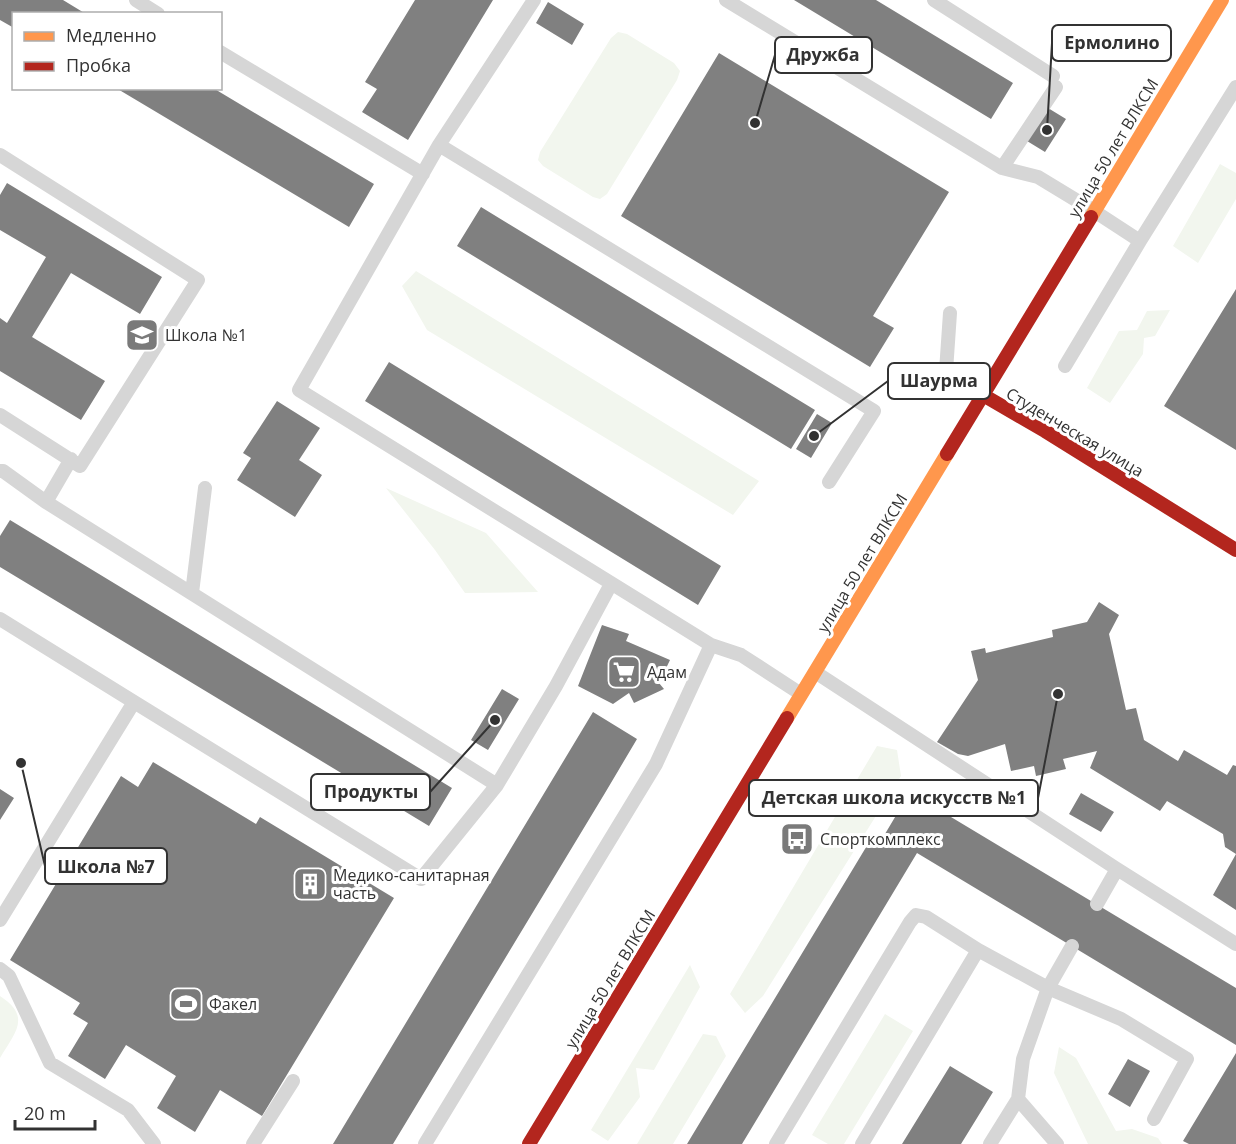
<svg xmlns="http://www.w3.org/2000/svg" width="1236" height="1144" font-family="'Open Sans',sans-serif">
  <rect width="100%" height="100%" fill="#fff"/>
  <path fill="#f2f6ee" d="M618,32l9,2 47,29 6,8 -3,9 -70,114 -7,5 -7,-2 -50,-31 -5,-6 2,-8 71,-114z
    M1220,164l16,9v26l-38,64 -25,-17z
    M416,271l343,210 -26,34 -306,-185 -25,-44z
    M1170,310l-15,26 -11,2 -1,16 -33,49 -23,-15 32,-57 18,-1 10,-19z
    M386,488l100,45 52,59 -73,1 -30,-43z
    M877,746l20,4 4,26 -138,220 -18,17 -15,-19z
    M690,965l10,22 -46,83 -18,-2 4,29 -32,44 -17,-11z
    M0,996c32,21 15,36 0,62z
    M885,1014l28,17 -69,113h-16l-16,-9z
    M703,1034l13,2 10,20 -53,88h-36z
    M1059,1047l17,11 40,73 16,-2 26,9 4,6h-74l-34,-71z"/>
  <path fill="#808080" d="M0,0h63l23,14h-72v14l-14,-8z
    M415,0h78l-85,140 -46,-28 15,-23 -12,-7z
    M794,0h82l137,83 -22,36z
    M548,2l36,22 -12,21 -36,-22z
    M719,53l230,139 -76,124 21,12 -24,39 -249,-151z
    M116,88h97l161,96 -25,43z
    M1048,108l18,11 -21,33 -18,-11z
    M7,183l155,94 -22,37 -69,-41 -39,64 73,44 -24,39 -81,-49v-53l7,5 39,-66 -46,-27v-35z
    M481,207l334,203 -24,39 -334,-203z
    M1236,289v161l-72,-44z
    M389,362l332,204 -23,39 -333,-204z
    M277,401l43,27 -21,32 23,15 -27,42 -58,-37 14,-22 -8,-5z
    M817,414l15,9 -21,35 -15,-9z
    M10,520l442,268 -23,38 -429,-259v-31z
    M1099,602l20,13 -10,19 17,76 10,-2 8,32 34,21 6,-11 43,25 6,-10 3,1v144l-23,-15 23,-41 -11,-7 -2,-13 -56,-33 -7,10 -70,-43 7,-17 -34,8 3,10 -30,7 -2,-10 -23,5 -6,-27 -37,12 -10,-2 -21,-12 41,-62 -7,-29 14,-3 1,5 67,-16 -1,-7 35,-8z
    M602,625l27,9 -3,7 44,19 -11,23 5,6 -30,14 -5,-10 -16,11 -35,-18z
    M502,689l17,10 -31,51 -17,-10z
    M593,712l44,27 -32,54 -212,351h-60z
    M153,762l103,62 4,-7 134,81 -132,218 -42,-26 -25,42 -38,-24 19,-32 -50,-31 -21,34 -37,-23 20,-33 -15,-9 7,-11 -70,-43 111,-184 17,11z
    M0,789l14,9 -14,22z
    M1081,793l33,19 -13,20 -32,-18z
    M907,797l21,13 3,-5 305,183v57l-319,-192 -175,291h-55l184,-305 8,5z
    M1236,1053v91h-47l-6,-3z
    M1128,1059l22,12 -20,36 -22,-13z
    M950,1066l43,26 -32,52h-59z"/>
  <g fill="none" stroke-linecap="round" stroke-linejoin="round">
    <path stroke="#d6d6d6" stroke-width="14" d="M136,0l22,14
      M534,0l-95,145 -140,245 412,255 30,10 60,39
      M726,0l276,168 36,9 56,34 46,30
      M934,0l119,76
      M220,52l203,122
      M439,145l435,266 -45,71
      M0,155l198,125 -118,186 -80,-51
      M1002,168l54,-81
      M950,313l-4,58 37,24
      M1065,366l75,-125 96,-154
      M0,471h3l43,31 451,283
      M46,502l25,-43
      M192,593l13,-105
      M0,619l134,83
      M815,672l302,197 119,75
      M1097,904l20,-35
      M0,920l134,-218 287,177 76,-94 59,-99 55,-102
      M0,969l9,7 41,87 78,47 26,34
      M1018,1099l39,45
      M253,1144l40,-63
      M425,1144l231,-380 55,-119
      M776,1144l134,-222 6,-7 10,2 52,33 70,38 73,31 66,40 -33,60
      M862,1144l116,-194
      M990,1144l28,-45 5,-40 25,-71 24,-42"/>
    <path stroke="#ff974d" stroke-width="14" d="M1091,217l131,-217
      M787,718l160,-264"/>
    <path stroke="#b3261e" stroke-width="14" d="M983,395l62,36 191,119
      M947,454l144,-237
      M529,1144l258,-426"/>
  </g>
  <defs>
    <symbol id="school-square" viewBox="-11 -11 22 22"><rect x="-9" y="-9" width="18" height="18" rx="4" fill="#7a7a7a" stroke="#fff"/><path d="M0-5L7-2L0 1L-7-2ZM-4 1L0 2.5L4 1V4Q0 6-4 4Z" fill="#fff"/></symbol>
    <symbol id="supermarket-square" viewBox="-11 -11 22 22"><rect x="-9" y="-9" width="18" height="18" rx="4" fill="#7a7a7a" stroke="#fff"/><path d="M-6-5.5h2.5l.6 2H6L4.5 2H-2.5L-4.4-4H-6ZM-1.5 3.2a1.3 1.3 0 1 0 .1 0ZM3 3.2a1.3 1.3 0 1 0 .1 0Z" fill="#fff"/></symbol>
    <symbol id="bus-square" viewBox="-11 -11 22 22"><rect x="-9" y="-9" width="18" height="18" rx="4" fill="#7a7a7a" stroke="#fff"/><path d="M-5-6H5V4H4V6H2V4H-2V6H-4V4H-5ZM-3.5-4V0h7V-4ZM-3.5 1.2v1.5H-2V1.2ZM2 1.2v1.5H3.5V1.2Z" fill="#fff"/></symbol>
    <symbol id="building-square" viewBox="-11 -11 22 22"><rect x="-9" y="-9" width="18" height="18" rx="4" fill="#7a7a7a" stroke="#fff"/><path d="M-4-6H4V6H1V3H-1V6H-4ZM-2.5-4.3h1.7v1.8h-1.7ZM.8-4.3h1.7v1.8H.8ZM-2.5-1h1.7V.8h-1.7ZM.8-1h1.7V.8H.8Z" fill="#fff"/></symbol>
    <symbol id="stadium-square" viewBox="-11 -11 22 22"><rect x="-9" y="-9" width="18" height="18" rx="4" fill="#7a7a7a" stroke="#fff"/><path d="M0-5a6.5 5 0 1 0 0 10a6.5 5 0 1 0 0-10ZM-3.5-1.8h7v3.6h-7Z" fill="#fff"/></symbol>
  </defs>
  <g fill-rule="evenodd">
    <use href="#school-square" x="123" y="316" width="38" height="38"/>
    <use href="#supermarket-square" x="605" y="653" width="38" height="38"/>
    <use href="#bus-square" x="778" y="820" width="38" height="38"/>
    <use href="#building-square" x="291" y="865" width="38" height="38"/>
    <use href="#stadium-square" x="167" y="985" width="38" height="38"/>
  </g>
  <g text-anchor="middle" stroke-width="6" stroke-linejoin="round" paint-order="stroke">
    <g font-size="16" fill="#323232" stroke="#fff">
      <text transform="translate(1113 148) rotate(-59)" y="6">улица 50 лет ВЛКСМ</text>
      <text transform="translate(1075 432) rotate(31)" y="6">Студенческая улица</text>
      <text transform="translate(862 563) rotate(-59)" y="6">улица 50 лет ВЛКСМ</text>
      <text transform="translate(610 979) rotate(-59)" y="6">улица 50 лет ВЛКСМ</text>
    </g>
    <g font-size="16" fill="#323232" stroke="#fff" text-anchor="start">
      <text x="165" y="341">Школа №1</text>
      <text x="647" y="678">Адам</text>
      <text x="820" y="845">Спорткомплекс</text>
      <text x="333" y="881">Медико-санитарная<tspan x="333" dy="18">часть</tspan></text>
      <text x="209" y="1010">Факел</text>
    </g>
  </g>
  <path fill="none" stroke="#323232" stroke-width="2" d="M1047 130L1052 43M755 123L775 55M814 436L888 381M495 720L430 792M1058 694L1038 798M21 763L45 866"/>
  <g fill="#323232" stroke="#fff" stroke-width="2">
    <circle cx="1047" cy="130" r="6"/>
    <circle cx="755" cy="123" r="6"/>
    <circle cx="814" cy="436" r="6"/>
    <circle cx="495" cy="720" r="6"/>
    <circle cx="1058" cy="694" r="6"/>
    <circle cx="21" cy="763" r="6"/>
  </g>
  <g fill="#fff" stroke="#323232" stroke-width="2">
    <rect x="1052" y="25" width="119" height="36" rx="6"/>
    <rect x="775" y="37" width="97" height="36" rx="6"/>
    <rect x="888" y="363" width="102" height="36" rx="6"/>
    <rect x="311" y="774" width="119" height="36" rx="6"/>
    <rect x="749" y="780" width="289" height="36" rx="6"/>
    <rect x="45" y="848" width="122" height="36" rx="6"/>
  </g>
  <g font-size="18" text-anchor="middle" font-weight="bold" fill="#323232">
    <text x="1112" y="49">Ермолино</text>
    <text x="823" y="61">Дружба</text>
    <text x="939" y="387">Шаурма</text>
    <text x="371" y="798">Продукты</text>
    <text x="894" y="804">Детская школа искусств №1</text>
    <text x="106" y="873">Школа №7</text>
  </g>
  <rect x="12" y="12" width="210" height="78" fill="#ffffff" stroke="#adadad" stroke-width="1.5"/>
  <rect x="24" y="32" width="30" height="9" fill="#ff974d" stroke="#adadad" stroke-width="1.5"/>
  <text x="66" y="42" font-size="18" fill="#323232">Медленно</text>
  <rect x="24" y="62" width="30" height="9" fill="#b3261e" stroke="#adadad" stroke-width="1.5"/>
  <text x="66" y="72" font-size="18" fill="#323232">Пробка</text>
  <path d="M15 1120v9h80v-9" fill="none" stroke="#323232" stroke-width="3"/>
  <text x="24" y="1120" font-size="18" fill="#323232" stroke="#ffffff" stroke-width="4.5" paint-order="stroke">20 m</text>
</svg>
